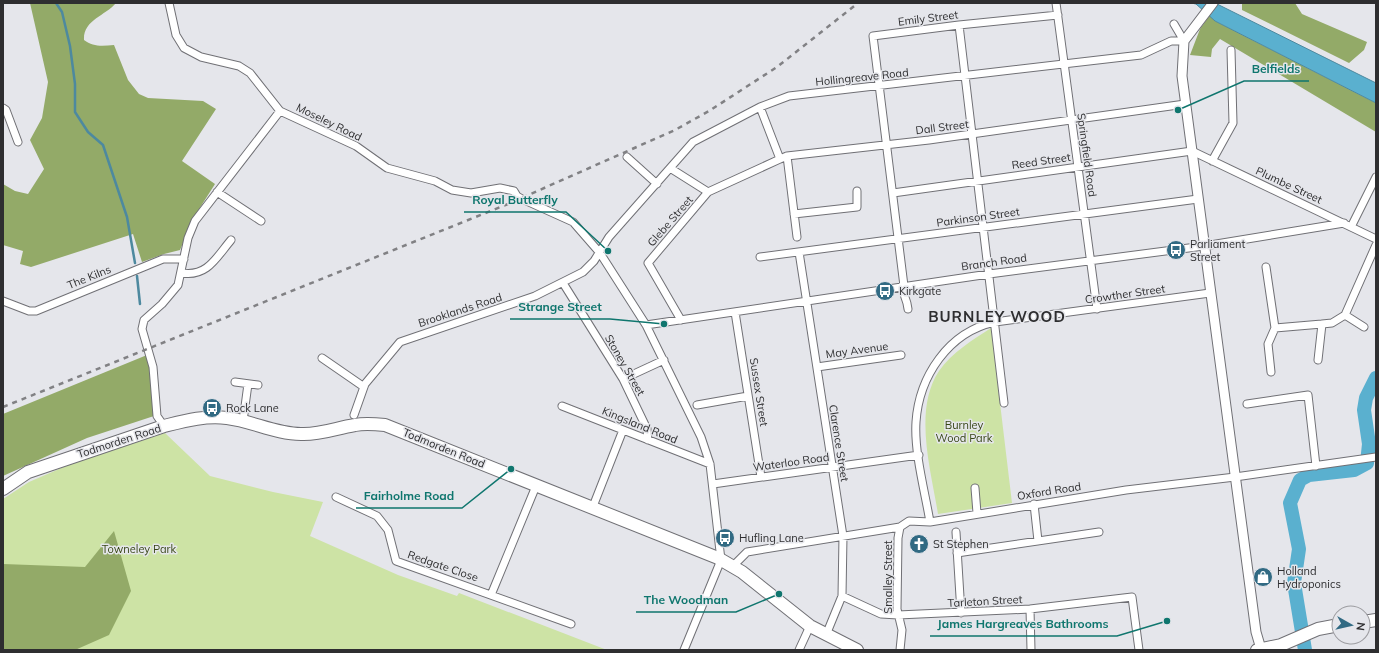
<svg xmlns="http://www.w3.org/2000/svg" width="1379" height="653" font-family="Mulish,sans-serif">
  <rect width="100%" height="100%" fill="#e5e6eb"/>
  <path fill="#cde3a5" d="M991,328l21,175 -74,11c-7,-44 -25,-104 1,-143 13,-19 34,-31 52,-43z
    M165,433l45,43 63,16 50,10 -13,34 88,39 59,21 2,-3 148,57h-604v-151l26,-17 44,-19z"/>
  <path fill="#93aa68" d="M30,3h86c-11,13 -33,17 -32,37 9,7 18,6 30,5l14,35 11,14 9,4 55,3 13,8 -34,52 33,23 -21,33 -14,33 -16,4 -22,8 -9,-28 -102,33 -11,-3 3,-13 -20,-6v-61l12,7 13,3 16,-25 -14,-29 12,-22 6,-36z
    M1242,3h53l7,11 65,28 -3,8 -15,13 -107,-53z
    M1210,15l5,6 161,82v29l-156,-93 -8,10 -1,8 -21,-2 10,-26z
    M147,355l5,29 2,32 -67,22 -84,38v-62z
    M114,531l17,60 -22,44 -34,15h-72v-86l82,3z"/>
  <path fill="#5ab0cf" stroke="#4d899f" d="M1191,3h24l161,80v20l-161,-82 -19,-17z"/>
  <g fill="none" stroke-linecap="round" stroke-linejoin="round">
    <path stroke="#4d899f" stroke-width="2.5" d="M56,3l6,9 8,34 5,38v28l13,20 15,13 24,72 8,46
      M137,276l3,28"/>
    <path stroke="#5ab0cf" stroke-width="14" d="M1305,650l-11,-67 5,-34 -9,-46 10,-23 9,-5 45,-5 13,-7 2,-19 -5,-34 2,-12 10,-20"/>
    <defs>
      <path id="street" d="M169,3l7,32 8,13 17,9 38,9 11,7 30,38 76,35 31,22 48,13 17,9 19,3 29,-5 14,3 3,5 5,3 51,23 27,31 46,72 55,112 9,27 11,96 -37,90
        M1056,3l41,306
        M1174,24l10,17
        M959,25l45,378
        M760,107l20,52
        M3,108l3,2 12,32
        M787,156l10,81
        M627,157l30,27
        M1212,161l21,-38 -2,-73
        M670,168l38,24
        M217,192l44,29
        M893,193l299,-42 184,88
        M794,214l63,-7v-16
        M1351,227l25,-50
        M799,252l44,284 -1,60 -16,39
        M760,257l438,-58
        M1266,267l9,61 -7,16 3,28
        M182,273c25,4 34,-15 49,-33
        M563,283l60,96 24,50 1,11
        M902,286c1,10 5,12 6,23
        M904,286l-31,-250 86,-11 99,-10
        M3,301l26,10h7l127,-52h21
        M735,312l26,165
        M1345,315l19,12
        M681,320l-33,-57 60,-71 72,-33 7,-3 142,-16 256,-36
        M646,325l343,-51 215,-28 140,-23
        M1275,328l47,-4
        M322,358l42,29
        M1318,360l4,-36 10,-1 13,-8 31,-70
        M817,367l84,-12
        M623,379l41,-19
        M235,382l23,3
        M1247,404l61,-9 8,71
        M697,405l51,-9
        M562,406l148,58
        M354,415l11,-31 35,-42 135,-46 48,-24 11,-11 15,-24 84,-95 67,-35 29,-11 352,-41 30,-14h13
        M243,421l5,-37
        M164,426l-7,-10 -4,-49 -11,-38 2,-9 18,-16 16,-19 10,-47 7,-17 85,-110
        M713,484l206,-29
        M975,488l2,25
        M336,497l41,19 11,14 8,31 175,63
        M1034,504l4,37
        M592,509l31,-79
        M930,522c-5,-30 -16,-70 -14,-100 3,-45 32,-90 79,-100l215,-29
        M956,532l5,81
        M957,553l142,-21
        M733,566l14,-14 153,-25 9,-6 21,1 196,-32 109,-13 141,-20
        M491,595l45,-109
        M842,596l39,18 17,1 132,-6 102,-12 7,53
        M1030,609l1,41
        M799,650l11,-24
        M900,650l2,-20 -5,-21 1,-71 2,-11"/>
      <path id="secondary" d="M1213,3l-29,38 -2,35 74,556 5,17"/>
      <path id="highway" d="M3,489l25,-17 136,-46c20,-5 42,-11 63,-8 25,3 49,16 74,16 19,1 35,-6 54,-9 10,-2 20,-1 30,0l333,133 24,14 68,54 47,24
        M1363,622l13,-2
        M1257,650l24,-5 37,-16 21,-4"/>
    </defs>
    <use href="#street" stroke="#707075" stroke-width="9"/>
    <use href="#secondary" stroke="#707075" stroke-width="11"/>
    <use href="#highway" stroke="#707075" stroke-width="14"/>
    <use href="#street" stroke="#fff" stroke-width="7"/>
    <use href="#secondary" stroke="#fff" stroke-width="9"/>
    <use href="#highway" stroke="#fff" stroke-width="12"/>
    <path stroke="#818184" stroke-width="2.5" stroke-dasharray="5 5" stroke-linecap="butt" d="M3,407l505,-203 167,-74 34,-19 68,-44 81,-64"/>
  </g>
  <defs>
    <symbol id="bus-disc" viewBox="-11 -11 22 22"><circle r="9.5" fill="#316a83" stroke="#e5e6eb"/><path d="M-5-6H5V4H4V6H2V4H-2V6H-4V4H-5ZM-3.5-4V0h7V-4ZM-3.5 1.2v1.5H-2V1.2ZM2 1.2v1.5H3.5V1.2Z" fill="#fff"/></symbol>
    <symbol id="church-disc" viewBox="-11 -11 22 22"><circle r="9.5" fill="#316a83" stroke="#e5e6eb"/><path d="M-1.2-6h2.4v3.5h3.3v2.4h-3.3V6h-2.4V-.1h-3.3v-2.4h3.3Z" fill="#fff"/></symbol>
    <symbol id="shop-disc" viewBox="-11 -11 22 22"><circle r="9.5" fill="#316a83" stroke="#e5e6eb"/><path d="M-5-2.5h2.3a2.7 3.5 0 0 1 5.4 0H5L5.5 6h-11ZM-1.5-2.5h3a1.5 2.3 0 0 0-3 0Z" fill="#fff"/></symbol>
  </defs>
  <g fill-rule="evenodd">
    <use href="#bus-disc" x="1165" y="239" width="22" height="22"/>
    <use href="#bus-disc" x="874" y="280" width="22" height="22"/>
    <use href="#bus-disc" x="201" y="397" width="22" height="22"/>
    <use href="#bus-disc" x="714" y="527" width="22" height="22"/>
    <use href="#church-disc" x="908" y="533" width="22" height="22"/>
    <use href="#shop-disc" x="1252" y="566" width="22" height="22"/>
  </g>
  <g text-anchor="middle" stroke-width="3" stroke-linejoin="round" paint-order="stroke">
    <g font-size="11" fill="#2e2e30" stroke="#e5e6eb">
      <text transform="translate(928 18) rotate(-7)" y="4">Emily Street</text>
      <text transform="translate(862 77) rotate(-6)" y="4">Hollingreave Road</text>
      <text transform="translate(329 122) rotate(26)" y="4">Moseley Road</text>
      <text transform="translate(942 127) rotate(-7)" y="4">Dall Street</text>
      <text transform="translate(1087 155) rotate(82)" y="4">Springfield Road</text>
      <text transform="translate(1041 161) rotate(-8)" y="4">Reed Street</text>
      <text transform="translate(1289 185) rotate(25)" y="4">Plumbe Street</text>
      <text transform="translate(978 217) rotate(-8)" y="4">Parkinson Street</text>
      <text transform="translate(670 221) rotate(-49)" y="4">Glebe Street</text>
      <text transform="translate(994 262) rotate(-8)" y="4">Branch Road</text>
      <text transform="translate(89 277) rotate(-22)" y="4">The Kilns</text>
      <text transform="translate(1125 294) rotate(-8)" y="4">Crowther Street</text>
      <text transform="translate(460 310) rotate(-18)" y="4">Brooklands Road</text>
      <text transform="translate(857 350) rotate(-8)" y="4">May Avenue</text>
      <text transform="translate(625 365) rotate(60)" y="4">Stoney Street</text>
      <text transform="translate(759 392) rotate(81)" y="4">Sussex Street</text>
      <text transform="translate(640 425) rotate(22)" y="4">Kingsland Road</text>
      <text transform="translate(119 441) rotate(-18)" y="4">Todmorden Road</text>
      <text transform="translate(839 443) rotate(81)" y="4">Clarence Street</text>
      <text transform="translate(444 448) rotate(22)" y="4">Todmorden Road</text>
      <text transform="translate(791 462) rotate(-8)" y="4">Waterloo Road</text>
      <text transform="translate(1049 491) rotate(-9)" y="4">Oxford Road</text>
      <text transform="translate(443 566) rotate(19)" y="4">Redgate Close</text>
      <text transform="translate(888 577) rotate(-90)" y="4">Smalley Street</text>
      <text transform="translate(985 601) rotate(-3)" y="4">Tarleton Street</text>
    </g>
    <g font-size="11" fill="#2e2e30" stroke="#e5e6eb" text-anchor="start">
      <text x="1190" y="248">Parliament<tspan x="1190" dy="13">Street</tspan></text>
      <text x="899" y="295">Kirkgate</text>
      <text x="226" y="412">Rock Lane</text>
      <text x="739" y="542">Hufling Lane</text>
      <text x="933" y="548">St Stephen</text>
      <text x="1277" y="575">Holland<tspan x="1277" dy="13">Hydroponics</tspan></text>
    </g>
    <g font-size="11" fill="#374615" stroke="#e5e6eb">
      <text x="964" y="429">Burnley<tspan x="964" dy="13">Wood Park</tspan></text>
      <text x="139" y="553">Towneley Park</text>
    </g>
    <g font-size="15" font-weight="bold" letter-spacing="1" fill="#2e2e30" stroke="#e5e6eb">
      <text x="997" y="322">BURNLEY WOOD</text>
    </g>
  </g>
  <path fill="none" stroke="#0f766e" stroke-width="1.5" d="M1178 110L1244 81H1309M608 251L566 212H464M664 324L610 319H510M511 469L462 508H356M779 594L736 612H636M1167 621L1117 636H930"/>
  <g fill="#0f766e" stroke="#e5e6eb" stroke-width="1.5">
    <circle cx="1178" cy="110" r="4"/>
    <circle cx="608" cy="251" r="4"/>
    <circle cx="664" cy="324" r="4"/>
    <circle cx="511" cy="469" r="4"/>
    <circle cx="779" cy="594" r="4"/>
    <circle cx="1167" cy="621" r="4"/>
  </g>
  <g font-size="12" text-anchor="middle" font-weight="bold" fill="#0f766e" stroke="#e5e6eb" stroke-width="3" stroke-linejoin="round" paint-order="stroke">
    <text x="1276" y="73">Belfields</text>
    <text x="515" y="204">Royal Butterfly</text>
    <text x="560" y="311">Strange Street</text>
    <text x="409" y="500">Fairholme Road</text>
    <text x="686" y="604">The Woodman</text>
    <text x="1023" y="628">James Hargreaves Bathrooms</text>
  </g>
  <rect width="1379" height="653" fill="none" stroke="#2e2e30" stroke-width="8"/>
  <g transform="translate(1351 625) rotate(98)"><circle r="19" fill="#e5e6eb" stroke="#9c9ca0"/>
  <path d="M0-3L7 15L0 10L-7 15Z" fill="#316a83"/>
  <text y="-6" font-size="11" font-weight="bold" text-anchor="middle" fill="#2e2e30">N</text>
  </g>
</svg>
